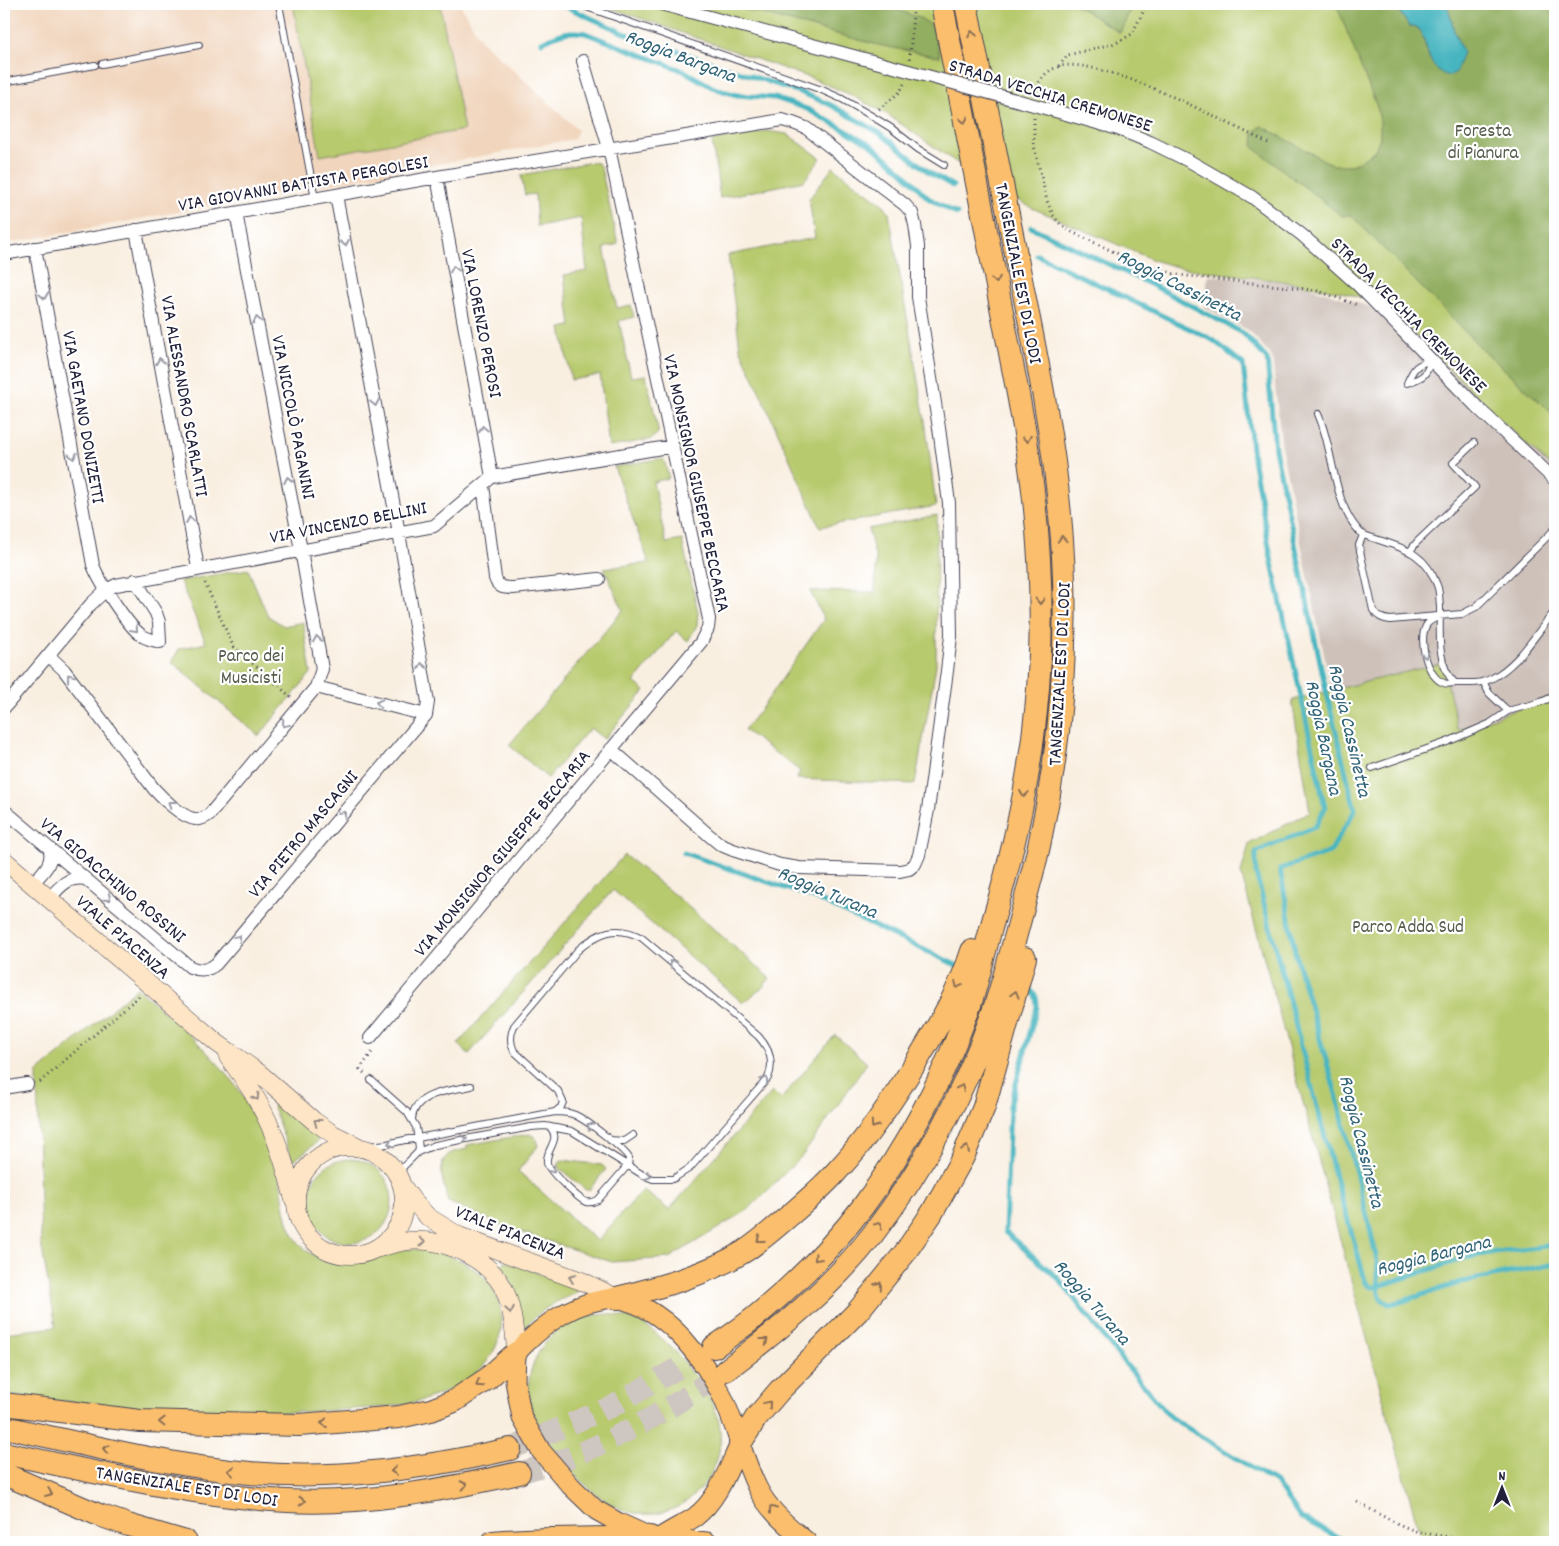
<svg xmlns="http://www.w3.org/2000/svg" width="1559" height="1546" font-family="Dekko,sans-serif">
  <rect width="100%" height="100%" fill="#fff"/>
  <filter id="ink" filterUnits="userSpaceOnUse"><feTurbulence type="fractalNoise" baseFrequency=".02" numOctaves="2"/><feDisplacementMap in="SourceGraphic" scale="10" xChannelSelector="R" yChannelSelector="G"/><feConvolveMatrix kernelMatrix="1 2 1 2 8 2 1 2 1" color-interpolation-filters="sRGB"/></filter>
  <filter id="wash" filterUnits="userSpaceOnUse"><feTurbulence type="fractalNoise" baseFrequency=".0096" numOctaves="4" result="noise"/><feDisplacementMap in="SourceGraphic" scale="20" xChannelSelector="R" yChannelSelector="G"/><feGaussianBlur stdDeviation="1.12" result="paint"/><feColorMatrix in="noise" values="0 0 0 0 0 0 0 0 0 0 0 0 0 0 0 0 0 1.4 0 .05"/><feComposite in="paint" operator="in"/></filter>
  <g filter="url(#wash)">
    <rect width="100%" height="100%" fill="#f9efe1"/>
    <path fill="#f1d5bd" d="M4,4h456l21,36 97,90 -4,9 -570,105z"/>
    <path fill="#cec1ba" d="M1208,275l89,8 104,34 154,152v243l-195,93 -29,-116 -49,-238 -10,-94 -24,-27 -44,-23z"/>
    <path fill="#b8ca6e" stroke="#6d7654" d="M293,4h147l24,126 -144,26z
      M600,4h955v466l-35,-32 -122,-120 -22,-15 -26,-9 -53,-11 -116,-15 -25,-7 -124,-53 -46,-25 -98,-68 -37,-20 -32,-14z
      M767,131l20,3 34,24 -17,23 -84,17 -8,-57z
      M592,162l6,1 3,5 17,76 -14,4 13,60 14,-3 3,12 -15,4 12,56 15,-2 12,54v4l-6,6 -43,8 -9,-72 -29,5 -10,-52 10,-2 -7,-51 23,-4 -6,-53 -44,8 -2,-32 -10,1 -4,-20z
      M833,167l52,39 4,7 37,214 10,79 -116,21 -80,-179 -12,-93 87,-17 -6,-39z
      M658,459l6,1 5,18 -16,4 13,61 16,-3 16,72 -1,13 -9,16 -12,-10 -42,51 11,9 -41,48 -14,-11 -42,50 -39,-33 114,-135 -19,-42 45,-5 -35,-96z
      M937,515l-1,151 -21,118 -118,-5 3,-8 -56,-41 17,-21 63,-90 -14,-28 65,1 1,-33 -8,-30z
      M248,569l20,47 16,10 19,-4 8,51 -52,63 -87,-74 7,-13 27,-6 -26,-62z
      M1443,663l15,67 97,-34v846h-133l-181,-669 8,-29 61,-32 -18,-112z
      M624,855l52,41 94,82 -8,10 -19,15 -130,-113 -144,164 -11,-10z
      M137,988c50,44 102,86 129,149 5,13 11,28 14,42 5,24 4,49 22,67 22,22 50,20 77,11 7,-2 14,-5 21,-7 19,-3 36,0 54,8 13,5 27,14 35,25 12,16 16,40 9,58 -11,33 -44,49 -75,59 -28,8 -59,8 -88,10 -111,8 -221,-4 -331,-15v-62l52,-6 -15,-84 -4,-170z
      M835,1035l32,28 -64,92 -55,55 -79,48 -57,4 -101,-33 -63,-27c-3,-14 -14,-40 3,-49 5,-2 12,-3 16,-4v-4l62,-11 6,3 3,9 -20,25 79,70 46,-51 26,20 103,-118 9,7z
      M277,1103l41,36 -1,3 -21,17h-3l-2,-2 -18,-50 1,-3z
      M308 1201a42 42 0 1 1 84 0a42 42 0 1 1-84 0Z
      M562,1160l40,5 4,4 -17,21h-3l-27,-22v-6z
      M505,1261l73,27v3c-5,5 -12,6 -18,9 -13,7 -24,14 -33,26h-5l-7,-35 -13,-25z
      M608,1314c13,2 25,4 36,11 26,15 69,67 75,97 7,33 -11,70 -42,85 -49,24 -89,-16 -118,-51 -11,-15 -23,-31 -28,-49 -10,-35 11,-73 44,-87 11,-4 22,-5 33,-6z"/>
    <path fill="#92ae61" stroke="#5a684e" d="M724,4h159l2,2 35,12 14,9 6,30 -62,-12z
      M1074,4h59l-13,29z
      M1336,4h60l3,7 10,15h6l7,8 7,24 14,16 15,-37 -4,-6 -7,-27h108v412l-75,-69 -129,-132 -9,1 -89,-69 1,-15 8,-6 71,39h18l14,-7 10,-8 5,-12v-17l-3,-14z"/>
    <path fill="#46b5c0" stroke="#346c7e" d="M1396,4h51l7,27 9,21 -7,20 -7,4c-27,-8 -17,-35 -34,-50h-6l-10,-15z"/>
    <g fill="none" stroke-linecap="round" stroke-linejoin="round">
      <path stroke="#46b5c0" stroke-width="5" d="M560,4l64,29 178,60 29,12 49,28 50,40 23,13
        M542,42c17,-8 24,-12 43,-9l99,38 28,16 11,4 14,4 38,3 32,11 63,35 33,28 25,26 29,16
        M1031,227l123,59 89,47 24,26 8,90 51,241 29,120 -25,42 -50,17 16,88 40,137 33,130 8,37 2,33 2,5 8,5 11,-2 62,-20 93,-18
        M1037,255l176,85 30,24 10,94 18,100 54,250 -10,19 -59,25v21l79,303 31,107 5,4h5l89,-29 30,-6 60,-7
        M684,853l133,46 141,67
        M1029,989c7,5 8,9 8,18l-27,99 -5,126 54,47 54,70 57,68 106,66 25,35 46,24"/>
    </g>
  </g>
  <g filter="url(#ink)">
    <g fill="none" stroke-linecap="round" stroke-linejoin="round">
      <path stroke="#cec6c0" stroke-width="22" stroke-dasharray="22 11" stroke-linecap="butt" d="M510,1449l103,-43 101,-59
        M519,1473c17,-5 34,-10 51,-16 56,-22 107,-52 156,-87"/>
      <defs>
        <path id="lane" d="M279,4l36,195
          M578,4l244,86 20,9 28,16 21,13 27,21 26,16
          M102,64l97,-19
          M4,82l91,-17
          M1431,360c-5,16 -7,17 -24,23 7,-16 9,-18 24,-23z
          M1318,414c16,35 14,88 41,117 4,5 12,6 17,8 30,10 49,14 61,46 3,7 2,15 3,22 0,24 -4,59 15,76
          M1363,535l-4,10 1,6 13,59c5,7 9,9 17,10l72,-6 14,-7 79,-78
          M1410,551l7,-9 58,-55 -22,-24 21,-20
          M1438,617c-4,2 -10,4 -12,9 -8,14 1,52 18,57 3,2 8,0 11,0 19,0 28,2 44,-9 24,-16 38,-42 56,-63
          M1484,683l5,10 19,18
          M1372,768l75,-26 42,-18 19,-13 33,-9 14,-6
          M371,1080l36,32 9,15 3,21 -1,4 -15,15 -3,13
          M412,1119c2,-27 38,-28 59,-33
          M550,1127c12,13 -5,22 -3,36 1,8 32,36 39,39 5,1 8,0 12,-2l30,-35 1,-7c-6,-10 -43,-38 -54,-43 -7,-3 -12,-3 -20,-3
          M407,1140l148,-28 6,-5 2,-5 -5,-11 -44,-40c-4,-9 -4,-15 0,-25l64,-76c20,-18 39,-26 64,-12l116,98c11,12 17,25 10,42l-78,90 -17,11h-20l-10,-4 -71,-44 -27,-5 -14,1 -65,12 -31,6 -17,7
          M610,1140l14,1 9,-6
          M360,1147l27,-3 22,-5"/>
        <path id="street" d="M661,4l222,60
          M1052,110l66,19 32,13 41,20 61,35 50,38 55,49 122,125 76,71
          M437,177l55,300
          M336,195l63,338 29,169 -2,13
          M136,230l62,338
          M35,248l58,317c6,16 34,60 48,70 5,4 13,5 19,7l-1,-20 -3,-9 -21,-33
          M4,254l433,-77 345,-57 11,3 13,5 99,77 7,8 3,12 3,21v51l21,131 10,75 2,133 -4,35 -19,139 -9,45 -4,9 -6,5 -9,2 -101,-3 -19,-3 -47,-15 -12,-5 -11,-9 -99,-87
          M483,485l12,93c3,10 9,10 18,10l86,-9
          M48,655l16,15 90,119c8,9 30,30 42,30 5,1 10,-2 14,-5l106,-127 6,-18 -21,-119 -65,-337
          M316,687l110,28
          M4,708l87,-104 15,-14 10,-5 318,-59 58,-49 181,-31
          M4,810l186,157c10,4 18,4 26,-3l210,-249
          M32,884c9,-10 23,-21 17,-36
          M49,899c11,-13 19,-23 37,-20
          M370,1038l331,-396 7,-14 1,-9 -100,-471 -26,-87
          M4,1088l23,-4"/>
        <path id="secondary" d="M4,860l213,183 42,30 55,48 19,13 26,13
          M228,1057c37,48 52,85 66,143
          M296 1201a54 54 0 1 1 108 0a54 54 0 1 1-108 0Z
          M403,1187l10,14 15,16 31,19 125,46 33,16
          M379,1248c8,-2 15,-5 23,-6 35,-7 85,14 102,47 9,19 11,43 12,64"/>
        <path id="primary" d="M661,1537c11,-7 23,-13 34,-20 23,-17 33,-48 45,-73
          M707,1542l-57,-5 -31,-14 -23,-13 -25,-24 -30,-35 -19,-33 -7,-37 1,-28c24,-25 50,-47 85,-53 5,-1 10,-2 15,-2 5,0 10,3 14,4 41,13 75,59 93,96 13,28 20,60 34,89 11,23 31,39 50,55"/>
        <path id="highway" d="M617,1298c43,-11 89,-23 128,-47 15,-10 30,-23 44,-35 16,-14 33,-28 47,-44 32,-34 58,-74 82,-113 21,-34 42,-70 54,-108
          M714,1347c16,-11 32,-22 47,-35 37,-31 74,-68 103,-107 45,-61 80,-129 106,-200 8,-25 14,-51 21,-77 21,-71 38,-143 45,-217 11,-106 2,-213 -18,-317l-76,-390
          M726,1370c53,-40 106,-83 147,-136 51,-67 92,-143 120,-222 12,-35 21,-71 31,-107 5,-21 12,-43 16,-64 23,-106 30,-218 20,-326 -7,-81 -24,-161 -40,-241 -18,-90 -36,-180 -54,-270
          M4,1404l136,17 159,4 100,-8 32,-7 23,-9 33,-22 29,-26
          M4,1427c80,17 165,39 246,46 88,8 175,-5 260,-24
          M740,1444l16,-26 23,-27 79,-80 46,-57 28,-41 31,-56 21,-50 41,-149
          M4,1453c93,19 187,43 283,48 78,4 156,-11 232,-28
          M4,1474l95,41 29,10 58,17
          M493,1542c53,-5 105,-3 157,-5"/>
      </defs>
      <use href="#lane" stroke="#424154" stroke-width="8"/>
      <use href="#street" stroke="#424154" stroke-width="14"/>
      <use href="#secondary" stroke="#424154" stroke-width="19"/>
      <use href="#primary" stroke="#424154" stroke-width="21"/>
      <use href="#highway" stroke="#424154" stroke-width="24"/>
      <path stroke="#424154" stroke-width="3" stroke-dasharray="1 4" stroke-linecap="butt" d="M910,59l3,-46 -2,-9
        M1059,66l9,-11 48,-12 16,-9 15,-30
        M1034,91c5,-11 11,-19 23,-24 42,-14 171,57 213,77
        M879,109l21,-17 5,-10
        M1034,118v28l13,55 6,14 8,10 11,7 59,28 47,15 120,13 20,3 40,14
        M205,583l28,63 58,51
        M364,1073l-4,-4 12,-17
        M40,1082l99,-86
        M1357,1502c19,10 38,22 59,29 17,5 34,4 49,11"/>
      <use href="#lane" stroke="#fff" stroke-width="6"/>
      <use href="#street" stroke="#fff" stroke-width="12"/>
      <use href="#secondary" stroke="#fde5c5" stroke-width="18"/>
      <use href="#primary" stroke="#fabe6d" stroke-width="19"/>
      <use href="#highway" stroke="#fabe6d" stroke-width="22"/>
      <defs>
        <path id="street-bridge" d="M883,64l169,46"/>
      </defs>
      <use href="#street-bridge" stroke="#424154" stroke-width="14" stroke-linecap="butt"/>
      <use href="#street-bridge" stroke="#fff" stroke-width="12"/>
    </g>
    <defs><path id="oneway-chevron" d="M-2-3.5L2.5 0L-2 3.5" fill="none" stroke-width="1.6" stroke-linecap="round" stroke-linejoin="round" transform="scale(1.25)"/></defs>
    <g stroke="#8e7054">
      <use href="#oneway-chevron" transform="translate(972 34) rotate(-101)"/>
      <use href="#oneway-chevron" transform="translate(964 120) rotate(79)"/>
      <use href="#oneway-chevron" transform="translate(996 280) rotate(79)"/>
      <use href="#oneway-chevron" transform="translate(1027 439) rotate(80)"/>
      <use href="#oneway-chevron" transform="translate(1062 539) rotate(-94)"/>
      <use href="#oneway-chevron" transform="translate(1040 601) rotate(89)"/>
      <use href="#oneway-chevron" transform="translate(1024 794) rotate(98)"/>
      <use href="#oneway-chevron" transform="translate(958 985) rotate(115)"/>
      <use href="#oneway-chevron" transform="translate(1015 994) rotate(-75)"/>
      <use href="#oneway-chevron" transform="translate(961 1088) rotate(-65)"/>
      <use href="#oneway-chevron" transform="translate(874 1125) rotate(125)"/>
      <use href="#oneway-chevron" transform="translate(966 1149) rotate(-67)"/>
      <use href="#oneway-chevron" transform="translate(879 1225) rotate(-54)"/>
      <use href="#oneway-chevron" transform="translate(760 1239) rotate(143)"/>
      <use href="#oneway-chevron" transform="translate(817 1258) rotate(132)"/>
      <use href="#oneway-chevron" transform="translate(879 1285) rotate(-51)"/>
      <use href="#oneway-chevron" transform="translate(765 1341) rotate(-38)"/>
      <use href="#oneway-chevron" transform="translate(479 1384) rotate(147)"/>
      <use href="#oneway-chevron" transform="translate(768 1404) rotate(-50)"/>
      <use href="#oneway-chevron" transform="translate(162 1422) rotate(-179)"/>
      <use href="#oneway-chevron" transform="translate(324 1423) rotate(176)"/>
      <use href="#oneway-chevron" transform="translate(106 1449) rotate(-168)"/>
      <use href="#oneway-chevron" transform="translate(231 1471) rotate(-174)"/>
      <use href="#oneway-chevron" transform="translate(394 1471) rotate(174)"/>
      <use href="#oneway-chevron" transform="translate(464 1485) rotate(-12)"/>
      <use href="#oneway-chevron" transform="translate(49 1493) rotate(23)"/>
      <use href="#oneway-chevron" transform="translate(302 1501) rotate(-1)"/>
      <use href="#oneway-chevron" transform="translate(772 1509) rotate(-126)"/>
    </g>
    <g stroke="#9c9ca7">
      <use href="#oneway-chevron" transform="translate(345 243) rotate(79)"/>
      <use href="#oneway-chevron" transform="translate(454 269) rotate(-101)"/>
      <use href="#oneway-chevron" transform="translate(44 296) rotate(80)"/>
      <use href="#oneway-chevron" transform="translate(257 320) rotate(-101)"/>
      <use href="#oneway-chevron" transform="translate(160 361) rotate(-100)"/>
      <use href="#oneway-chevron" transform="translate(375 403) rotate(79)"/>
      <use href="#oneway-chevron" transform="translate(483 429) rotate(-101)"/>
      <use href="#oneway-chevron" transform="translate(73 456) rotate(80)"/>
      <use href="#oneway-chevron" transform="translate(288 480) rotate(-101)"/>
      <use href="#oneway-chevron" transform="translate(190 520) rotate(-100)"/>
      <use href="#oneway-chevron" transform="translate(135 629) rotate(48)"/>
      <use href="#oneway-chevron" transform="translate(317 639) rotate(-100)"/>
      <use href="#oneway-chevron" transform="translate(1425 655) rotate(80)"/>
      <use href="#oneway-chevron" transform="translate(422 666) rotate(-100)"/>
      <use href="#oneway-chevron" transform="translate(70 677) rotate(-127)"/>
      <use href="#oneway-chevron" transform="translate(379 703) rotate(-166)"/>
      <use href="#oneway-chevron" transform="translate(285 724) rotate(130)"/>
      <use href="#oneway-chevron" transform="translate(171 804) rotate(-143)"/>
      <use href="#oneway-chevron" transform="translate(343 814) rotate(-50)"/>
      <use href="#oneway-chevron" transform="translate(108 898) rotate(40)"/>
      <use href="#oneway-chevron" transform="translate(238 938) rotate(-50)"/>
      <use href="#oneway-chevron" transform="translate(672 963) rotate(-140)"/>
      <use href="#oneway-chevron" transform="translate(765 1080) rotate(-55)"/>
      <use href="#oneway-chevron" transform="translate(590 1126) rotate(-142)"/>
      <use href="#oneway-chevron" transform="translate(464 1139) rotate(-11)"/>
      <use href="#oneway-chevron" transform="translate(391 1143) rotate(169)"/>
      <use href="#oneway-chevron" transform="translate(552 1170) rotate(53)"/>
      <use href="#oneway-chevron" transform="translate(648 1176) rotate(21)"/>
    </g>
    <g stroke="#9a8d87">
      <use href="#oneway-chevron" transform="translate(256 1097) rotate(59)"/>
      <use href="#oneway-chevron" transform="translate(317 1122) rotate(-143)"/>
      <use href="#oneway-chevron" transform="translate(422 1242) rotate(1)"/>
      <use href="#oneway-chevron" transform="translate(572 1278) rotate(-160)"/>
      <use href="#oneway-chevron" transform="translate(510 1310) rotate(80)"/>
    </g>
  </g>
  <g text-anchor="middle" stroke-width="4.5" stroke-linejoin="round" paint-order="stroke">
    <g font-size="19" fill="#22223b" stroke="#fff">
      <text transform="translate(1051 94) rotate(17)" y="7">STRADA VECCHIA CREMONESE</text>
      <text transform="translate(303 182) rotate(-10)" y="7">VIA GIOVANNI BATTISTA PERGOLESI</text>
      <text transform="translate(1020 273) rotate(79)" y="7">TANGENZIALE EST DI LODI</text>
      <text transform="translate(1410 314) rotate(45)" y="7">STRADA VECCHIA CREMONESE</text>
      <text transform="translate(483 323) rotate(79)" y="7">VIA LORENZO PEROSI</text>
      <text transform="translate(186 396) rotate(80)" y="7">VIA ALESSANDRO SCARLATTI</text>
      <text transform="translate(85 417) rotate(80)" y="7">VIA GAETANO DONIZETTI</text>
      <text transform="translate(295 417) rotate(79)" y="7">VIA NICCOLÒ PAGANINI</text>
      <text transform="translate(698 483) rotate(78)" y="7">VIA MONSIGNOR GIUSEPPE BECCARIA</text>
      <text transform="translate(348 521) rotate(-11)" y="7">VIA VINCENZO BELLINI</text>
      <text transform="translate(1058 674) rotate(-87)" y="7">TANGENZIALE EST DI LODI</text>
      <text transform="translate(302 833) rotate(-50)" y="7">VIA PIETRO MASCAGNI</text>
      <text transform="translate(501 852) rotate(-50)" y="7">VIA MONSIGNOR GIUSEPPE BECCARIA</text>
      <text transform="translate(114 879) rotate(40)" y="7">VIA GIOACCHINO ROSSINI</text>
      <text transform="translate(124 936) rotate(41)" y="7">VIALE PIACENZA</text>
      <text transform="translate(511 1231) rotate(22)" y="7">VIALE PIACENZA</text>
      <text transform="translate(187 1485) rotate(9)" y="7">TANGENZIALE EST DI LODI</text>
    </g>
    <g font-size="19" fill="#565d4d" stroke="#fff">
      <text x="1483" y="136">Foresta<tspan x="1483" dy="22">di Pianura</tspan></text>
      <text x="251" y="661">Parco dei<tspan x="251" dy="22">Musicisti</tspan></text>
      <text x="1408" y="932">Parco Adda Sud</text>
    </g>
    <g font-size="20" font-style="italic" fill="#326477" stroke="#fff">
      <text transform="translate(681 55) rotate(21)" y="7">Roggia Bargana</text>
      <text transform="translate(1180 284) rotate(27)" y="7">Roggia Cassinetta</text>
      <text transform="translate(1351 730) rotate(77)" y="7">Roggia Cassinetta</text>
      <text transform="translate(1325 737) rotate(78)" y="7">Roggia Bargana</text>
      <text transform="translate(828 891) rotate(23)" y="7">Roggia Turana</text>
      <text transform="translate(1363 1141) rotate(76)" y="7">Roggia Cassinetta</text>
      <text transform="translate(1433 1254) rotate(-14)" y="7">Roggia Bargana</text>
      <text transform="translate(1093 1301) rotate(49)" y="7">Roggia Turana</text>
    </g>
  </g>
  <rect width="1559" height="1546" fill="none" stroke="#fff" stroke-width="20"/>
  <g transform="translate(1502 1488)" stroke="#ffffff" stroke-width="4" paint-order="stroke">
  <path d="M0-4L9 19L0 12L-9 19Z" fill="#22223b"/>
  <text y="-8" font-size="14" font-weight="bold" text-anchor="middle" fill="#22223b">N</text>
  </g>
</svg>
